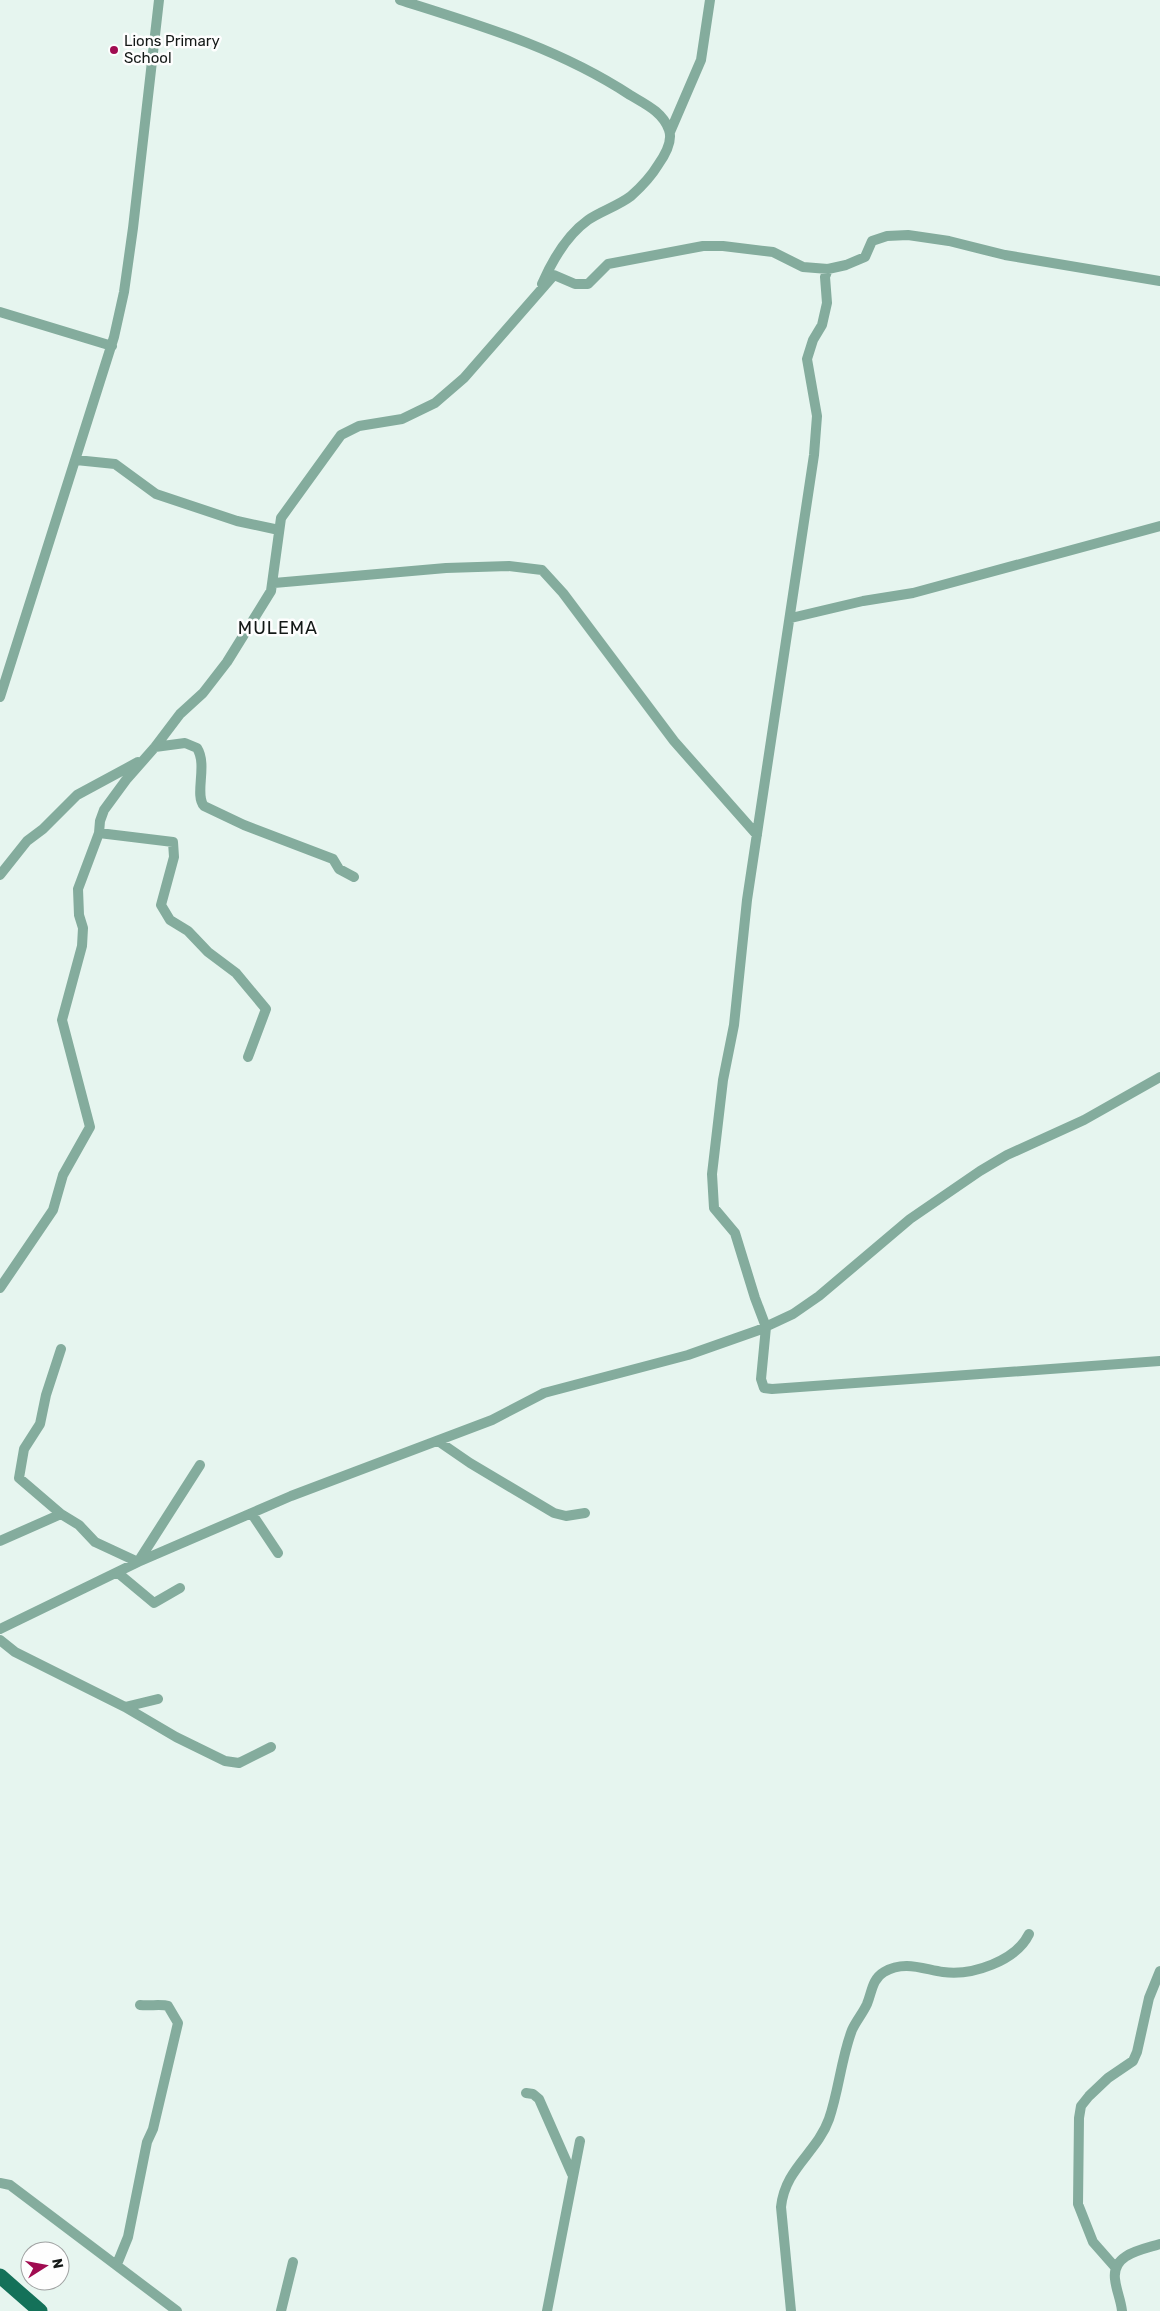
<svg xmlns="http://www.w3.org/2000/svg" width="1160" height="2311" font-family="Rubik,sans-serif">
  <rect width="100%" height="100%" fill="#e6f5ef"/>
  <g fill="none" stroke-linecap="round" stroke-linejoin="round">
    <path stroke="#84ac9d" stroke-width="10" d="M400,0c82,26 158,48 230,95 15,9 33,17 39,35 4,11 -4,25 -11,35 -6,10 -18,23 -27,31 -13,10 -30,15 -43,24 -21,15 -36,41 -46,64
      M670,132l31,-72 9,-60
      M828,269l-3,8 2,26 -5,22 -9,15 -6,19 10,57 -3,39 -67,445 -13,125 -11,55 -11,94 2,34 21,25 20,65 11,29 -5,52 3,9 8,1 388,-28
      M0,312l112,34
      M76,460l39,4 41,30 81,27 42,9
      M274,583l172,-15 63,-2 33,4 21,23 111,148 83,94
      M791,618l72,-17 50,-8 247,-67
      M0,697l114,-360 10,-45 9,-64 26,-228
      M155,747l30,-4 12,5c11,17 -3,47 7,58l40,19 89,34 6,10 15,8
      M99,833l74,9 1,15 -13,48 9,15 18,11 20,21 28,21 30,36 -18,48
      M0,875l27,-34 16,-12 34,-34 61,-33
      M0,1288l53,-78 10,-35 27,-48 -28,-107 20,-74 1,-18 -4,-13 -1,-26 21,-56 1,-12 4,-11 22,-30 29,-33 25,-33 23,-21 24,-31 44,-71 10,-73 60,-83 18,-9 43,-7 33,-16 29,-25 90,-103 21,9h13l20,-20 95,-18h20l50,6 30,15 25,2 18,-4 19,-8 7,-16 15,-5 21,-1 41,6 56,14 155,26
      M438,1441l32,22 84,50 12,3 19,-3
      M61,1514l-42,-36 5,-29 16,-25 6,-29 15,-46
      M252,1514l26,39
      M0,1541l61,-27 18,11 16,17 43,20 62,-97
      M118,1573l36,30 26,-15
      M0,1629l138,-67 153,-66 201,-76 52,-27 144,-38 71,-25 34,-16 26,-18 91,-77 70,-48 27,-16 77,-35 76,-43
      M0,1640l15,12 110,55 51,30 49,24 14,2 32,-16
      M125,1707l33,-8
      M526,2093l7,1 6,5 33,75
      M0,2183l10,2 167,126
      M117,2264l11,-27 19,-95 6,-13 25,-106 -10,-17c-5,-2 -19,0 -28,-1
      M1115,2267l-22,-25 -15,-38 1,-86 2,-12 8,-10 19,-18 25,-17 4,-9 12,-54 11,-27
      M281,2311l12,-49
      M547,2311l33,-170
      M791,2311l-10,-104c4,-39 36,-54 48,-88 10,-29 12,-60 23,-89 4,-9 11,-17 15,-26 5,-12 5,-25 17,-32 20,-12 39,-3 59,0 29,4 73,-11 86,-38
      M1122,2311c-1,-11 -6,-21 -7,-32 -3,-25 26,-29 45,-35"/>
    <path stroke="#147159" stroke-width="15" d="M0,2276l40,35"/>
  </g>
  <circle fill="#a00c51" stroke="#fefefe" stroke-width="2" cx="114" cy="50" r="5"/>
  <g text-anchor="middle" stroke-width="5" stroke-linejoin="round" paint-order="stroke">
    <g font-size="15" fill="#141917" stroke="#fefefe" text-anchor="start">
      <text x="124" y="46">Lions Primary<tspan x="124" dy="17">School</tspan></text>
    </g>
    <g font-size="18" letter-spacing="1" fill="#141917" stroke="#fefefe">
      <text x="278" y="634">MULEMA</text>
    </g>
  </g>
  <g transform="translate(45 2266) rotate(79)"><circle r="24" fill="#fefefe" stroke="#a0a2a2"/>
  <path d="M0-4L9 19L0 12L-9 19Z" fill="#a00c51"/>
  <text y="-8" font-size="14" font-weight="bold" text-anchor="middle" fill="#141917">N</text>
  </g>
</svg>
